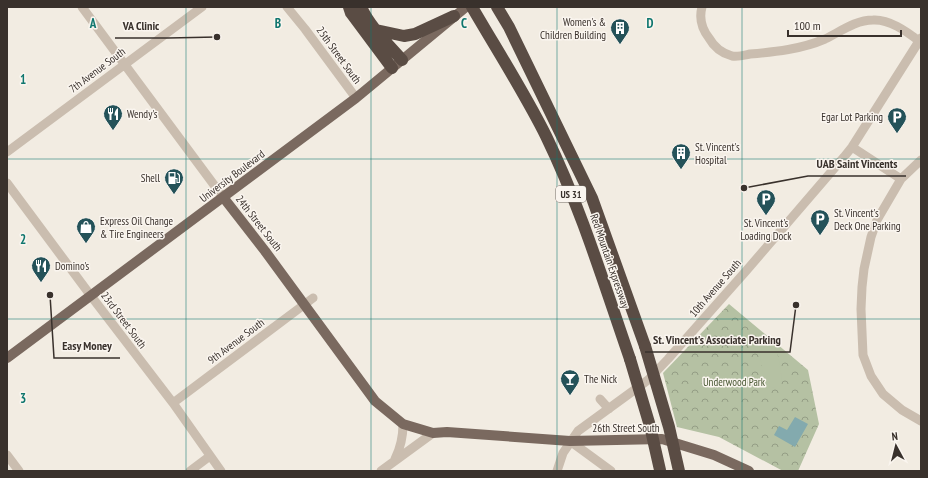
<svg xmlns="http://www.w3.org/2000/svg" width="928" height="478" font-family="'PT Sans Narrow',sans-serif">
  <defs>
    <pattern id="park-crowns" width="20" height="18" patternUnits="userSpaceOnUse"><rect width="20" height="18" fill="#b5c1a3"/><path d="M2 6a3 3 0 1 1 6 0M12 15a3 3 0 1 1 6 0" fill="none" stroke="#949d85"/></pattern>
  </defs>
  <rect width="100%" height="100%" fill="#f2ece2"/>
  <path fill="url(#park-crowns)" d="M729,304l79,66 11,54 -21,47h-15l-64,-34 -42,-10 -14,-54z"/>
  <path fill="#b5c1a3" d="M766,343c3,0 6,1 9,4 3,5 8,32 6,37l-6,4 -7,-2 -3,-4 -6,-31 1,-5z"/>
  <path fill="#83aaae" d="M795,417l13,7 -13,23 -21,-12 5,-9 8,4z"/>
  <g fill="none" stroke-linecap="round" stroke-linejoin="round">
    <path stroke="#cabdaf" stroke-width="9" d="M82,7l141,190
      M287,7l18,22 51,69
      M702,7c-3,11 0,22 7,31 5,9 12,15 23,18 6,1 13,-1 18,-2 25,-2 52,-5 75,-15 15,-7 30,-19 48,-19 16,-1 33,11 46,21
      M852,147l49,32
      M7,152l195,-145
      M921,160l-20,19 -24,41 -6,17 -7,32 -2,18 -1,22 2,46 8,21 12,18 19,16 19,11
      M7,183l84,113 82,107 48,68
      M600,399l9,10
      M173,403l140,-105
      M570,441l41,30
      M7,455l12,16
      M395,459c6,-12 8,-22 8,-35
      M190,471l20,-15
      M381,471l52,-38
      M557,471l6,-18 15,-22 70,-51 20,-21 78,-88 98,-114 8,-10 69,-109"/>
    <path stroke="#7a695f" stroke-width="10" d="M223,197l42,54 110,150 28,23 30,9 14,-1 123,9 92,-2 52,16 35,16
      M7,358l349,-260 110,-91"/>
    <path stroke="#5a4c44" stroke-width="12" d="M349,7l2,6 41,55
      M361,7c9,20 27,37 41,53
      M472,7c25,43 52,85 74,129 35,72 58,148 84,223
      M497,7l12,20 83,171 53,148
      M376,30l28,6 11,-2 39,-18"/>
    <path stroke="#5a4c44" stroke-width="12" d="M645,346l24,81 10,44
      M630,359l20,67 10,44"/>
  </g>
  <path fill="none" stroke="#0f766e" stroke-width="1" stroke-opacity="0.55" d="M186,7v464M371,7v464M557,7v464M742,7v464M7,159h914M7,319h914"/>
  <defs>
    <symbol id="building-pin" viewBox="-11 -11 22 30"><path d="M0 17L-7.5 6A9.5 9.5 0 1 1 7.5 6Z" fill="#245259" stroke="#faf5ef"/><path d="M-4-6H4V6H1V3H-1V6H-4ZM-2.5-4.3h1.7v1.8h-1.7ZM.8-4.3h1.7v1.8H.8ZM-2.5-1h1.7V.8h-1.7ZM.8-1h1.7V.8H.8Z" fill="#fff"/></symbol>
    <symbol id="restaurant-pin" viewBox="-11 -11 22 30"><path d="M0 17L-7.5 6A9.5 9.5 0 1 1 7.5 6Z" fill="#245259" stroke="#faf5ef"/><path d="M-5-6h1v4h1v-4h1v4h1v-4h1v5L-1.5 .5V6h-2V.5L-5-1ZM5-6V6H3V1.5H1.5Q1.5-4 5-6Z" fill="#fff"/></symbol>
    <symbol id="parking-pin" viewBox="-11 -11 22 30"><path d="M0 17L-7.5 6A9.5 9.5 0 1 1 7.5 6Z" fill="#245259" stroke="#faf5ef"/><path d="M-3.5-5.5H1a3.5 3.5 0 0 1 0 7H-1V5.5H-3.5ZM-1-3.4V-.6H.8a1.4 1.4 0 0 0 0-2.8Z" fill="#fff"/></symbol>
    <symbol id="fuel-pin" viewBox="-11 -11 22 30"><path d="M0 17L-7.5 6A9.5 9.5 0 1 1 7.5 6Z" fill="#245259" stroke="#faf5ef"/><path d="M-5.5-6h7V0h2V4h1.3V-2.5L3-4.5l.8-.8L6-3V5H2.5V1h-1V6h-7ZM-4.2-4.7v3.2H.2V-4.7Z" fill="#fff"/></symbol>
    <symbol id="shop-pin" viewBox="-11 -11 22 30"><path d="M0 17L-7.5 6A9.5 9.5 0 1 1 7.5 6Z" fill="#245259" stroke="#faf5ef"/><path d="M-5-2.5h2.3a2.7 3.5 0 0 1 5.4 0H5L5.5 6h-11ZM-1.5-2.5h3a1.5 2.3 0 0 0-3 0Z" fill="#fff"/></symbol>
    <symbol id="bar-pin" viewBox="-11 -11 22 30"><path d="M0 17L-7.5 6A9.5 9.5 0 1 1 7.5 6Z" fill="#245259" stroke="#faf5ef"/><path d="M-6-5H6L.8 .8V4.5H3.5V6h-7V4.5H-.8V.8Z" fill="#fff"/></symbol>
  </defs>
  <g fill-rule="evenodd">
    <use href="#building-pin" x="609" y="17" width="22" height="30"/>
    <use href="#restaurant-pin" x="102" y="103" width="22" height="30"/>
    <use href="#parking-pin" x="886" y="106" width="22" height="30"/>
    <use href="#building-pin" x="670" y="142" width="22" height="30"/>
    <use href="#fuel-pin" x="163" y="167" width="22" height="30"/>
    <use href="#parking-pin" x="755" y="188" width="22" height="30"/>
    <use href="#parking-pin" x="809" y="208" width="22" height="30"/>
    <use href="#shop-pin" x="75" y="216" width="22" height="30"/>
    <use href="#restaurant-pin" x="30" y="255" width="22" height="30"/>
    <use href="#bar-pin" x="559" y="368" width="22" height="30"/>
  </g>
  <g text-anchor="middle" stroke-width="3" stroke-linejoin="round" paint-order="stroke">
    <rect fill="#faf5ef" stroke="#736c66" stroke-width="1" x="556" y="186" width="30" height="16" rx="3"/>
    <g font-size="10" font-weight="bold" fill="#39312c">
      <text x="571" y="198">US 31</text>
    </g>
    <g font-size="11" fill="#39312c" stroke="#faf5ef" text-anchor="start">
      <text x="606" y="26" text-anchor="end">Women's &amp;<tspan x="606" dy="13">Children Building</tspan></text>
      <text x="127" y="118">Wendy's</text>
      <text x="883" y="121" text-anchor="end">Egar Lot Parking</text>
      <text x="695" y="151">St. Vincent's<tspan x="695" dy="13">Hospital</tspan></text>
      <text x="160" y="182" text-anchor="end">Shell</text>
      <text x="834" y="217">St. Vincent's<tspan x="834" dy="13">Deck One Parking</tspan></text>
      <text x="100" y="225">Express Oil Change<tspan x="100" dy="13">&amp; Tire Engineers</tspan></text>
      <text x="766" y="227" text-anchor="middle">St. Vincent's<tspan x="766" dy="13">Loading Dock</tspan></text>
      <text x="55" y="270">Domino's</text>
      <text x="584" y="383">The Nick</text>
    </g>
    <g font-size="11" fill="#39312c" stroke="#faf5ef">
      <text transform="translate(339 55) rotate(54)" y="4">25th Street South</text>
      <text transform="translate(97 70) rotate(-37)" y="4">7th Avenue South</text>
      <text transform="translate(232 176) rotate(-37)" y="4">University Boulevard</text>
      <text transform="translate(259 223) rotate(52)" y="4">24th Street South</text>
      <text transform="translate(610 261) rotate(71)" y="4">Red Mountain Expressway</text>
      <text transform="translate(715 288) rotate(-49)" y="4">10th Avenue South</text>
      <text transform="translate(124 320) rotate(53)" y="4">23rd Street South</text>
      <text transform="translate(236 341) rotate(-37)" y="4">9th Avenue South</text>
      <text x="626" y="432">26th Street South</text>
    </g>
    <g font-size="11" fill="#475631" stroke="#faf5ef">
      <text x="734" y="386">Underwood Park</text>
    </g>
  </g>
  <g font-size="13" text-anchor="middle" font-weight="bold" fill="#0f766e" stroke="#faf5ef" stroke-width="3" stroke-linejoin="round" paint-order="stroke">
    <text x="93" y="28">A</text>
    <text x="278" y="28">B</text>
    <text x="464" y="28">C</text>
    <text x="650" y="28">D</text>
    <text x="23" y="84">1</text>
    <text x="23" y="244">2</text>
    <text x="23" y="403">3</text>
  </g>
  <path fill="none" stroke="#39312c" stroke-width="1.5" d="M217 37L168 38H115M744 188L808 176H906M796 305L790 352H645M50 295L54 358H120"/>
  <g fill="#39312c" stroke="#faf5ef" stroke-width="1.5">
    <circle cx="217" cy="37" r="4"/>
    <circle cx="744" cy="188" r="4"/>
    <circle cx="796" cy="305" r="4"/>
    <circle cx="50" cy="295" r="4"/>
  </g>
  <g font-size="12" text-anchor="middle" font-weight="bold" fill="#39312c" stroke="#faf5ef" stroke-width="3" stroke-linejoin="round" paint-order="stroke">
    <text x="141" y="30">VA Clinic</text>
    <text x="857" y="168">UAB Saint Vincents</text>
    <text x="717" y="344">St. Vincent's Associate Parking</text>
    <text x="87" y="350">Easy Money</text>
  </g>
  <rect width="928" height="478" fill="none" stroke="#39312c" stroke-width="16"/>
  <g transform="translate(896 446) rotate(353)" stroke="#faf5ef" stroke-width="3" paint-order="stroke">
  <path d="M0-3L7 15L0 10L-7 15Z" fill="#39312c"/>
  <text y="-6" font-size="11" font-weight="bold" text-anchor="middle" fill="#39312c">N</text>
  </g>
  <path d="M788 30v6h113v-6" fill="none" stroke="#39312c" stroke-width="2"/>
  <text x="794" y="30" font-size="12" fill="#39312c" stroke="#faf5ef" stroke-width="3" paint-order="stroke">100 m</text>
</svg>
